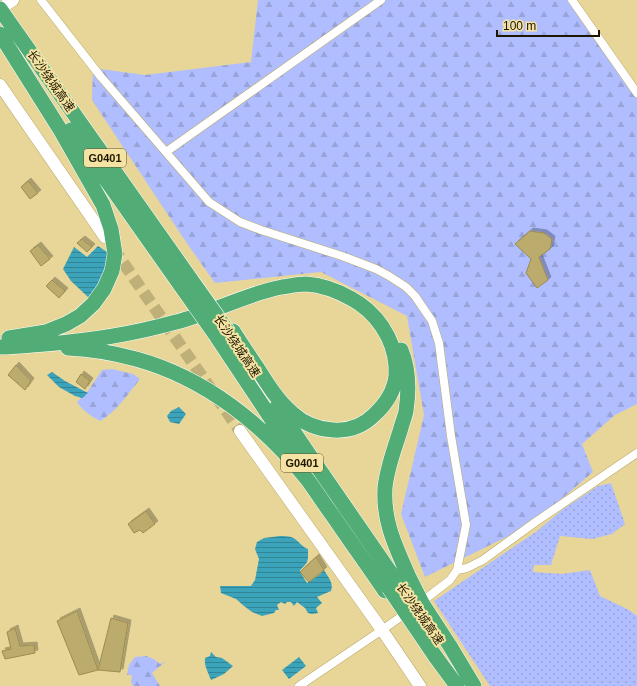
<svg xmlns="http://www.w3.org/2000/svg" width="637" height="686" font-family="Helvetica,'Noto Sans SC',sans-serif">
  <defs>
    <pattern id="grass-dots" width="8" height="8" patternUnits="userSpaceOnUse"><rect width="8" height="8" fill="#b0beff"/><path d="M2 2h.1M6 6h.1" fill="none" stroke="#97a3d9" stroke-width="1.8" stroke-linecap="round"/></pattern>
    <pattern id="forest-firs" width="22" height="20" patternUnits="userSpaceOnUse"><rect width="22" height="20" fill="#b0beff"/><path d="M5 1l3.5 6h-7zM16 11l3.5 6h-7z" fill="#97a3d9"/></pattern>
    <pattern id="water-rules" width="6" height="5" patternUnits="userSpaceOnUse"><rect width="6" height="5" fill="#3ba4bb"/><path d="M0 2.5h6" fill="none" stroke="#318596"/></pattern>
    <filter id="shadow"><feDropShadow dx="3" dy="-3" stdDeviation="0" flood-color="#0004"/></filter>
  </defs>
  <rect width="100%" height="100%" fill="#e7d697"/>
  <path fill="url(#grass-dots)" d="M611,483l14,41 -13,10 -20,5 -32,-3 -9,29h-17l-1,7 29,2 28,-4 10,26 29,14 8,6v70h-147l-56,-85 103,-70 25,-21 36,-24z"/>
  <path fill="url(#forest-firs)" d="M258,0h315l64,93v311l-22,11 -33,29 11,28 -62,53 -106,52 -24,-63 23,-99 -17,-99 -86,-44 -106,11 -29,-41 -94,-142 1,-32 52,7 106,-13z
    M112,369l21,5 7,5c-11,14 -25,34 -40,42 -9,-5 -17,-10 -23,-19l11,-11 14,-21z
    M146,656l8,3 6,5 6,-3 -14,12 8,13h-27l-2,-4 1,-7h-5l2,-10 6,-8z"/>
  <path fill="url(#water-rules)" d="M98,246l9,6 1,13 -14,30 -6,2 -17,-16 -8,-12 11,-22 13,10z
    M52,372l13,9 23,12 -6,5 -7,-2 -16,-9 -12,-12z
    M179,407l7,7 -7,10 -9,-2 -3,-6 4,-5z
    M280,536c3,0 8,0 11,1 7,2 10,10 17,12 0,12 1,13 -8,21l2,5 5,8 12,-8 5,-5c4,7 10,13 7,21l-14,6 5,6 -6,5 2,5 -6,1 -4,-1 -3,-5 -8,-6 -3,4 -3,-4h-4l-2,2 -4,-2 -4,3 2,5h-3l-2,3 -12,3 -10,-4 -8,-6 -8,-7 -15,-6 -1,-7h31l4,-6 4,-21 -4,-10 2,-7 7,-4z
    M211,652l5,5 6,1 11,8 -9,8 -13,6c-3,-8 -7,-14 -6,-22l5,-2z
    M299,657l7,9 -17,13 -7,-9z"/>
  <path fill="#bbab6d" stroke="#9b8b4e" filter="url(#shadow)" d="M28,181l10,12 -8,6 -9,-12z
    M530,231l14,2 8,6 -2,10 -11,8 9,23 -11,8 -11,-15 5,-14 -16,-15z
    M82,239l10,8 -5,5 -10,-9z
    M38,245l12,14 -9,7 -11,-15z
    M52,280l13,11 -6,7 -13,-12z
    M16,365l15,16 -6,9 -17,-15z
    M81,374l9,7 -5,8 -9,-7z
    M146,511l9,13 -12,9 -3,-3 -6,3 -6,-9z
    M316,557l8,13 -15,12 -9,-10z
    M77,611l21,59 -19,5 -22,-54z
    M111,618l17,5 -8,49 -22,-2z
    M15,628l5,18 14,-1 1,8 -30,6 -3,-8 9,-2 -4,-17z"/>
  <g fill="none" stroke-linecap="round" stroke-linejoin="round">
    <path stroke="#bfb079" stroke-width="12" stroke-dasharray="12 6" stroke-linecap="butt" d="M113,248l127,183"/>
    <defs>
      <path id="street" d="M41,0l60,77 108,125 31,20 21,8 81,26 34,13 13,7 17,11 9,9 17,25 7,22 12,93 15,89 -9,45 -7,10 -30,23
        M572,0l65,93
        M166,152l215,-152
        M457,570l10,-2 16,-8 51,-37 103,-70
        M299,686l83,-56 27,-19"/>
      <path id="secondary" d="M0,9l13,-9
        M0,85l105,152
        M240,431l142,199 38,56"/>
      <path id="highway" d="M0,9l192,272
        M0,34l61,97 42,74 8,24 4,25 -3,17 -8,18 -11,15 -13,12 -14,8 -20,8 -37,6
        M71,130l110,156
        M217,337l77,116
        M0,347c15,0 30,-2 45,-3 44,-3 88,-10 131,-22 36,-9 69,-28 106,-35 7,-1 16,-3 24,-3 16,1 32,7 46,15 24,13 42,39 44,67 0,3 0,7 0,10 -2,16 -11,29 -22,39 -11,11 -26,16 -41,15 -16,-1 -29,-6 -41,-17 -14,-12 -24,-28 -34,-44 -8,-12 -17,-25 -25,-38
        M68,348c23,1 46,5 68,11 69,19 127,65 171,120 9,12 17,25 26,37 17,25 35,50 52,75
        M401,350c8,19 8,41 5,61 -1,6 -4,12 -5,17 -6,20 -14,39 -16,60 -2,33 10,57 23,87
        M277,407l31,46 89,129
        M450,646l24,40
        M435,656l22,30"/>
    </defs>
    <use href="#street" stroke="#baaa6c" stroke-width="9"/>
    <use href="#secondary" stroke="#baaa6c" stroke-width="13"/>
    <use href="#highway" stroke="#fff" stroke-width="16"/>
    <use href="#street" stroke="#fff" stroke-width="8"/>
    <use href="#secondary" stroke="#fff" stroke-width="12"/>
    <use href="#highway" stroke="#52ac76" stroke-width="15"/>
    <defs>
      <path id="highway-bridge" d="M192,281l37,52
        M181,286l36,51
        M408,575l14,28 28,43
        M397,582l20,28
        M389,588l46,68"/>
    </defs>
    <use href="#highway-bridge" stroke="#fff" stroke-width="16" stroke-linecap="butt"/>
    <use href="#highway-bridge" stroke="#52ac76" stroke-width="15"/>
  </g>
  <g text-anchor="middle" stroke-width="4" stroke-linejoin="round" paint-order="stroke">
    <g fill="#f4e3a3" stroke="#5e5431" stroke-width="1">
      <rect x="84" y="149" width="42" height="18" rx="3"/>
      <rect x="281" y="454" width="42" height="18" rx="3"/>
    </g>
    <g font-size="11" font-weight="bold" fill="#1d1600">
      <text x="105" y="162">G0401</text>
      <text x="302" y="467">G0401</text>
    </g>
    <g font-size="12" fill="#1d1600" stroke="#f4e3a3">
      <text transform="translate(51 81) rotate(55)" y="4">长沙绕城高速</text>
      <text transform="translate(237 346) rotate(56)" y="4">长沙绕城高速</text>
      <text transform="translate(420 614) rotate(55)" y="4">长沙绕城高速</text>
    </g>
  </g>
  <path d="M497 30v6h102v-6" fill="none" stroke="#1d1600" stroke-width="2"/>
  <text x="503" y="30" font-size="12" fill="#1d1600" stroke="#f4e3a3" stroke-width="3" paint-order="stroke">100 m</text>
</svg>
